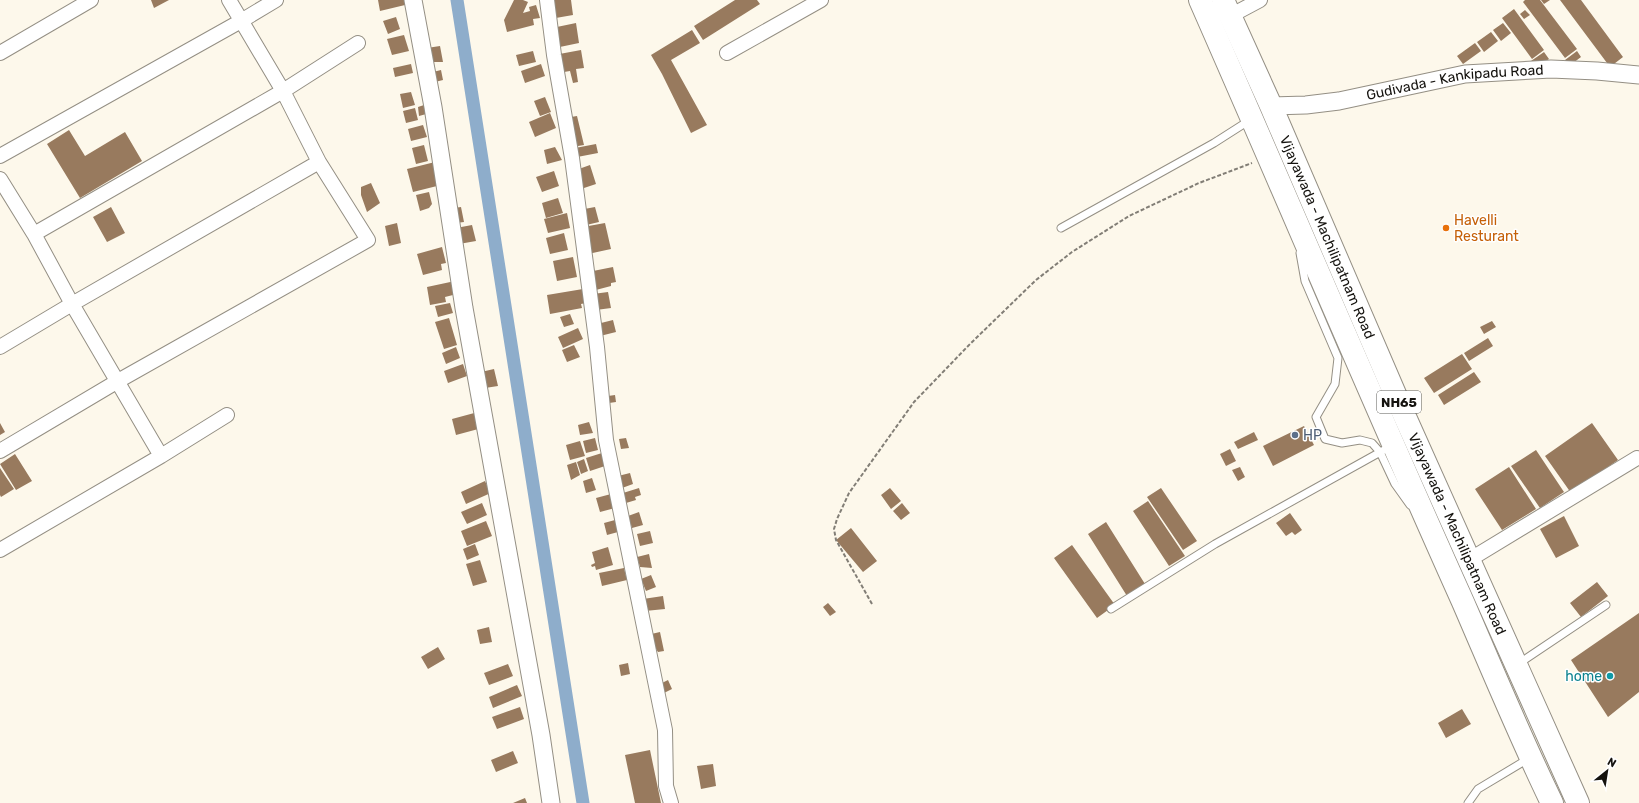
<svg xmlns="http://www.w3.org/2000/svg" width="1639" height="803" font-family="Rubik,sans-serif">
  <rect width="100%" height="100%" fill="#fdf8eb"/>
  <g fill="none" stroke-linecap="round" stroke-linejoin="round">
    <path stroke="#8eadcb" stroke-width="13" d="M457,0l126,803"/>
  </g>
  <path fill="#987a5e" d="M151,0h18l-15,8z
    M378,0h13l1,5 -1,-5h13l1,5 -25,6z
    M514,0h9l5,2 -5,11 7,-2 -1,-4 7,-2 4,13 -7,1 1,6 -27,7 -3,-12z
    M547,0h24l2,15 -23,4z
    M735,0h22l3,4 -57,36 -9,-14z
    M1525,0h15l37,49 -12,9 -42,-56z
    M1541,0h9l-6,4z
    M1560,0h21l42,57 -13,10z
    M1514,9l30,41 -12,9 -30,-41z
    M1525,10l5,5 -6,4 -4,-5z
    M396,17l4,12 -12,5 -5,-13z
    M576,23l3,20 -24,5 -3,-20z
    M1503,23l8,10 -10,8 -8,-11z
    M692,30l8,13 -29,17 36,65 -16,8 -29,-59 -11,-19z
    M1491,32l7,9 -14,11 -7,-10z
    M404,35l5,16 -17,4 -5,-16z
    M1475,43l6,8 -18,13 -6,-8z
    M440,46l3,16h-14l-2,-14z
    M581,50l3,18 -8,1 2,13 -5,1 -3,-12 -12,2 -4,-18z
    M533,51l3,11 -17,4 -3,-11z
    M1577,51l4,6 -12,9 -4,-6z
    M1544,52l5,7 -13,9 -5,-7z
    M411,64l2,9 -18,4 -2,-9z
    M541,64l4,12 -20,7 -4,-12z
    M441,70l2,10 -8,2 -2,-10z
    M411,92l4,13 -12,3 -3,-14z
    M545,97l6,15 -11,4 -6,-15z
    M427,104l3,9 -11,3 -1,-9z
    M415,108l3,12 -12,3 -3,-12z
    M550,113l6,15 -21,9 -6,-15z
    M577,116l7,29 -12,2 -7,-29z
    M423,125l4,12 -16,4 -3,-12z
    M69,130l16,26 40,-24 17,29 -62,37 -33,-54z
    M596,144l2,9 -26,5 -2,-9z
    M424,145l4,16 -12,3 -4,-16z
    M555,147l7,13 -15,4 -3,-14z
    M435,162l6,23 -28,7 -6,-23z
    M590,165l6,19 -15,5 -5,-19z
    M554,171l5,15 -17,6 -6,-15z
    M371,183l9,20 -13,9 -6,-17v-8z
    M429,192l3,12 -3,4 -9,3 -4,-16z
    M558,198l5,15 -17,5 -4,-15z
    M111,207l14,26 -18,9 -14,-25z
    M461,207l3,15 -8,1 -2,-15z
    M595,207l4,15 -17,4 -3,-16z
    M567,213l3,15 -22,5 -4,-14z
    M397,223l4,20 -12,3 -4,-20z
    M605,223l6,26 -23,5 -5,-27z
    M472,225l4,16 -17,3 -3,-16z
    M564,233l4,17 -18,4 -4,-16z
    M442,247l4,16 -5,1 1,6 -19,5 -6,-21z
    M573,257l4,20 -20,4 -4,-20z
    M613,267l3,15 -5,1v3l-19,5 -4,-19z
    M455,281l2,13 -12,3 1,5 -16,3 -3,-18z
    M583,289l3,14 -5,1 1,4 -32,6 -3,-19z
    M608,292l3,16 -15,2 -3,-16z
    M450,303l3,10 -15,4 -3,-11z
    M570,314l4,10 -10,3 -4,-10z
    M449,318l8,27 -13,4 -9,-27z
    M613,320l3,12 -16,4 -3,-12z
    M1492,321l4,6 -12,7 -4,-7z
    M578,328l5,11 -20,9 -5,-11z
    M1488,338l5,8 -24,15 -5,-8z
    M574,345l6,12 -13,5 -5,-12z
    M456,347l4,11 -14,6 -4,-11z
    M1462,354l10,15 -38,24 -10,-15z
    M463,364l4,12 -19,7 -4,-12z
    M494,369l4,17 -13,2 -4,-16z
    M1474,372l7,10 -37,23 -6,-10z
    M615,395l1,7 -7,1 -1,-7z
    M478,412l4,16 -26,7 -4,-16z
    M589,422l4,11 -13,2 -2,-10z
    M0,423l5,9 -5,3z
    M1592,423l26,37 -47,33 -26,-37z
    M1304,426l10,19 -41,21 -10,-20z
    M1254,432l4,8 -20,9 -4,-7z
    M595,438l3,12 -12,3 -3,-12z
    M626,438l3,10 -8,1 -2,-10z
    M580,441l5,15 -15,4 -4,-15z
    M1230,449l6,12 -10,5 -6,-12z
    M1536,450l28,42 -24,16 -29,-42z
    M602,453l3,13 -15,5 -4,-13z
    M15,454l17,27 -16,9 -16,-26z
    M584,459l4,12 -7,3 -4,-12z
    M576,462l4,13 -9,5 -4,-15z
    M1240,467l5,10 -7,4 -6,-11z
    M1509,467l27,42 -34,21 -27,-41z
    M0,468l14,21 -13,8 -1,-2z
    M630,473l3,11 -11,4 -4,-12z
    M592,478l4,12 -10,3 -3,-12z
    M485,481l3,7 5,4 -27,12 -5,-12z
    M639,488l2,7 -6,2 1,3 -10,3 -3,-10z
    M890,488l11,13 -10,8 -10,-14z
    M1161,488l36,53 -14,9 -36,-53z
    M611,494l4,14 -15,4 -4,-14z
    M1148,501l37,55 -16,10 -36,-55z
    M482,503l5,12 -20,9 -6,-12z
    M902,503l8,10 -9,7 -8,-9z
    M639,512l4,13 -11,3 -4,-12z
    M1290,513l12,17 -7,5 -3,-3 -6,4 -10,-13z
    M1564,516l15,30 -23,12 -16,-29z
    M615,520l3,12 -11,3 -3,-12z
    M486,521l6,15 -25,10 -6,-15z
    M1106,522l39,62 -18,12 -39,-62z
    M851,528l26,33 -14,11 -27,-32z
    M650,531l3,12 -13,3 -3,-12z
    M475,544l4,11 -12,5 -4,-11z
    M1072,545l43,60 -18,13 -43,-60z
    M608,547l5,18 -17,5 -1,-4 -3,1 -1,-2 4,-2 -3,-11z
    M649,554l3,14 -12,-1 -3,-10z
    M480,560l7,22 -14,4 -7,-22z
    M624,568l3,12 -25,6 -3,-13z
    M651,575l5,12 -10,4 -5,-12z
    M1597,582l11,14 -27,21 -11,-14z
    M663,596l2,13 -20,2 -2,-12z
    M828,603l8,9 -6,4 -7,-9z
    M1639,613v79l-31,25 -37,-57z
    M489,627l3,15 -12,2 -3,-14z
    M660,632l4,19 -6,1 -11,-17z
    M438,647l7,12 -17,10 -7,-12z
    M628,663l2,11 -9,2 -2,-11z
    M508,664l5,12 -24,9 -5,-12z
    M668,680l4,9 -8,4 -4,-9z
    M517,685l5,11 -29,12 -4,-11z
    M520,707l4,12 -27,10 -5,-12z
    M1462,709l9,15 -25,14 -8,-15z
    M650,750l11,53h-26l-10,-48z
    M513,751l5,12 -22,9 -5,-12z
    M713,764l3,22 -15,3 -4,-23z
    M525,798l2,5h-14z"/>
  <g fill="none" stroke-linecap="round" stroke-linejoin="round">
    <defs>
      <path id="service" d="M1061,228l153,-85 36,-23
        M1300,253l5,28 33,77 -3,26 -19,33 9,22 17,4 18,-3 12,3 8,9 15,32 15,21
        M1111,609l104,-65 169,-94
        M1518,664l88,-59
        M1468,803l10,-14 50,-30"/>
      <path id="minor" d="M547,0l7,55 18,103 25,189 9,93 59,290 1,56 5,17
        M1230,16l30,-16
        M0,53l91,-53
        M727,53l94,-53
        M0,156l241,-135 35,-21
        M0,179l34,55 38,70 89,152 -161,94
        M34,234l249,-143 75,-48
        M0,347l72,-43 247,-142 -36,-71 -54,-91
        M0,451l118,-70 250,-141 -49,-78
        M161,456l66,-41
        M1469,560l168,-102"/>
      <g id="tertiary">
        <path d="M413,0l20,107 31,201 77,427 10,68"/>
        <path id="s1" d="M1271,106l35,-1 33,-4 126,-27 86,-5 46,2 42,4"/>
      </g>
      <g id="trunk">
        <path d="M1200,0c88,200 173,402 263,602 29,67 57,135 89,201"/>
        <path id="s2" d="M1223,0l48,106 130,302 177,395"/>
      </g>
    </defs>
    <use href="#service" stroke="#948f84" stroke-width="9"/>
    <use href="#minor" stroke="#948f84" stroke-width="16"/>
    <use href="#tertiary" stroke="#948f84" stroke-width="19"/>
    <use href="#trunk" stroke="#948f84" stroke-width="24"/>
    <path stroke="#827e76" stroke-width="2" stroke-dasharray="4 2" stroke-linecap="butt" d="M872,604l-36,-64 -2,-11 3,-10 12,-26 65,-91 56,-58 66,-64 36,-28 57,-36 70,-33 53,-20"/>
    <use href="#service" stroke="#fff" stroke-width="7"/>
    <use href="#minor" stroke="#fff" stroke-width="14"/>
    <use href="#tertiary" stroke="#fff" stroke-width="17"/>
    <use href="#trunk" stroke="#fff" stroke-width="22"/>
  </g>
  <circle fill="#e8710a" stroke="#fff" stroke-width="1.5" cx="1446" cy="228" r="4"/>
  <circle fill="#5c6f8a" stroke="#fff" stroke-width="1.5" cx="1295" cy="435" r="4"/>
  <circle fill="#0f9aa8" stroke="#fff" stroke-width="1.5" cx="1610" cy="676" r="4"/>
  <g text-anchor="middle" stroke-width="3" stroke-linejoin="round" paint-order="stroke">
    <rect fill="#fff" stroke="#5b5a57" stroke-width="1" x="1377" y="391" width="44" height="22" rx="3"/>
    <g font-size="13" font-weight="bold" fill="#15130f">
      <text x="1399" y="407">NH65</text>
    </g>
    <g font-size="14" fill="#15130f" stroke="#fff">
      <text dy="5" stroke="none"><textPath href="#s1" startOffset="186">Gudivada - Kankipadu Road</textPath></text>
      <text dy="5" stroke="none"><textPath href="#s2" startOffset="259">Vijayawada - Machilipatnam Road</textPath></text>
      <text dy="5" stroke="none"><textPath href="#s2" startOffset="583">Vijayawada - Machilipatnam Road</textPath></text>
    </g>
    <g font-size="14" fill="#c56008" stroke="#fff" text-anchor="start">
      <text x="1454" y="225">Havelli<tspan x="1454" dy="16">Resturant</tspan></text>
    </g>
    <g font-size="14" fill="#4e5e75" stroke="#fff" text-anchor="start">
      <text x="1303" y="440">HP</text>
    </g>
    <g font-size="14" fill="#0d838f" stroke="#fff" text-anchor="end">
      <text x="1602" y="681">home</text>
    </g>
  </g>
  <g transform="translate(1607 771) rotate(30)" stroke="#ffffff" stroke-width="3" paint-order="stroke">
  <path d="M0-3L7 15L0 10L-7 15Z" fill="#15130f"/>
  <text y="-6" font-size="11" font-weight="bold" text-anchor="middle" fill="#15130f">N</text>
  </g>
</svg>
